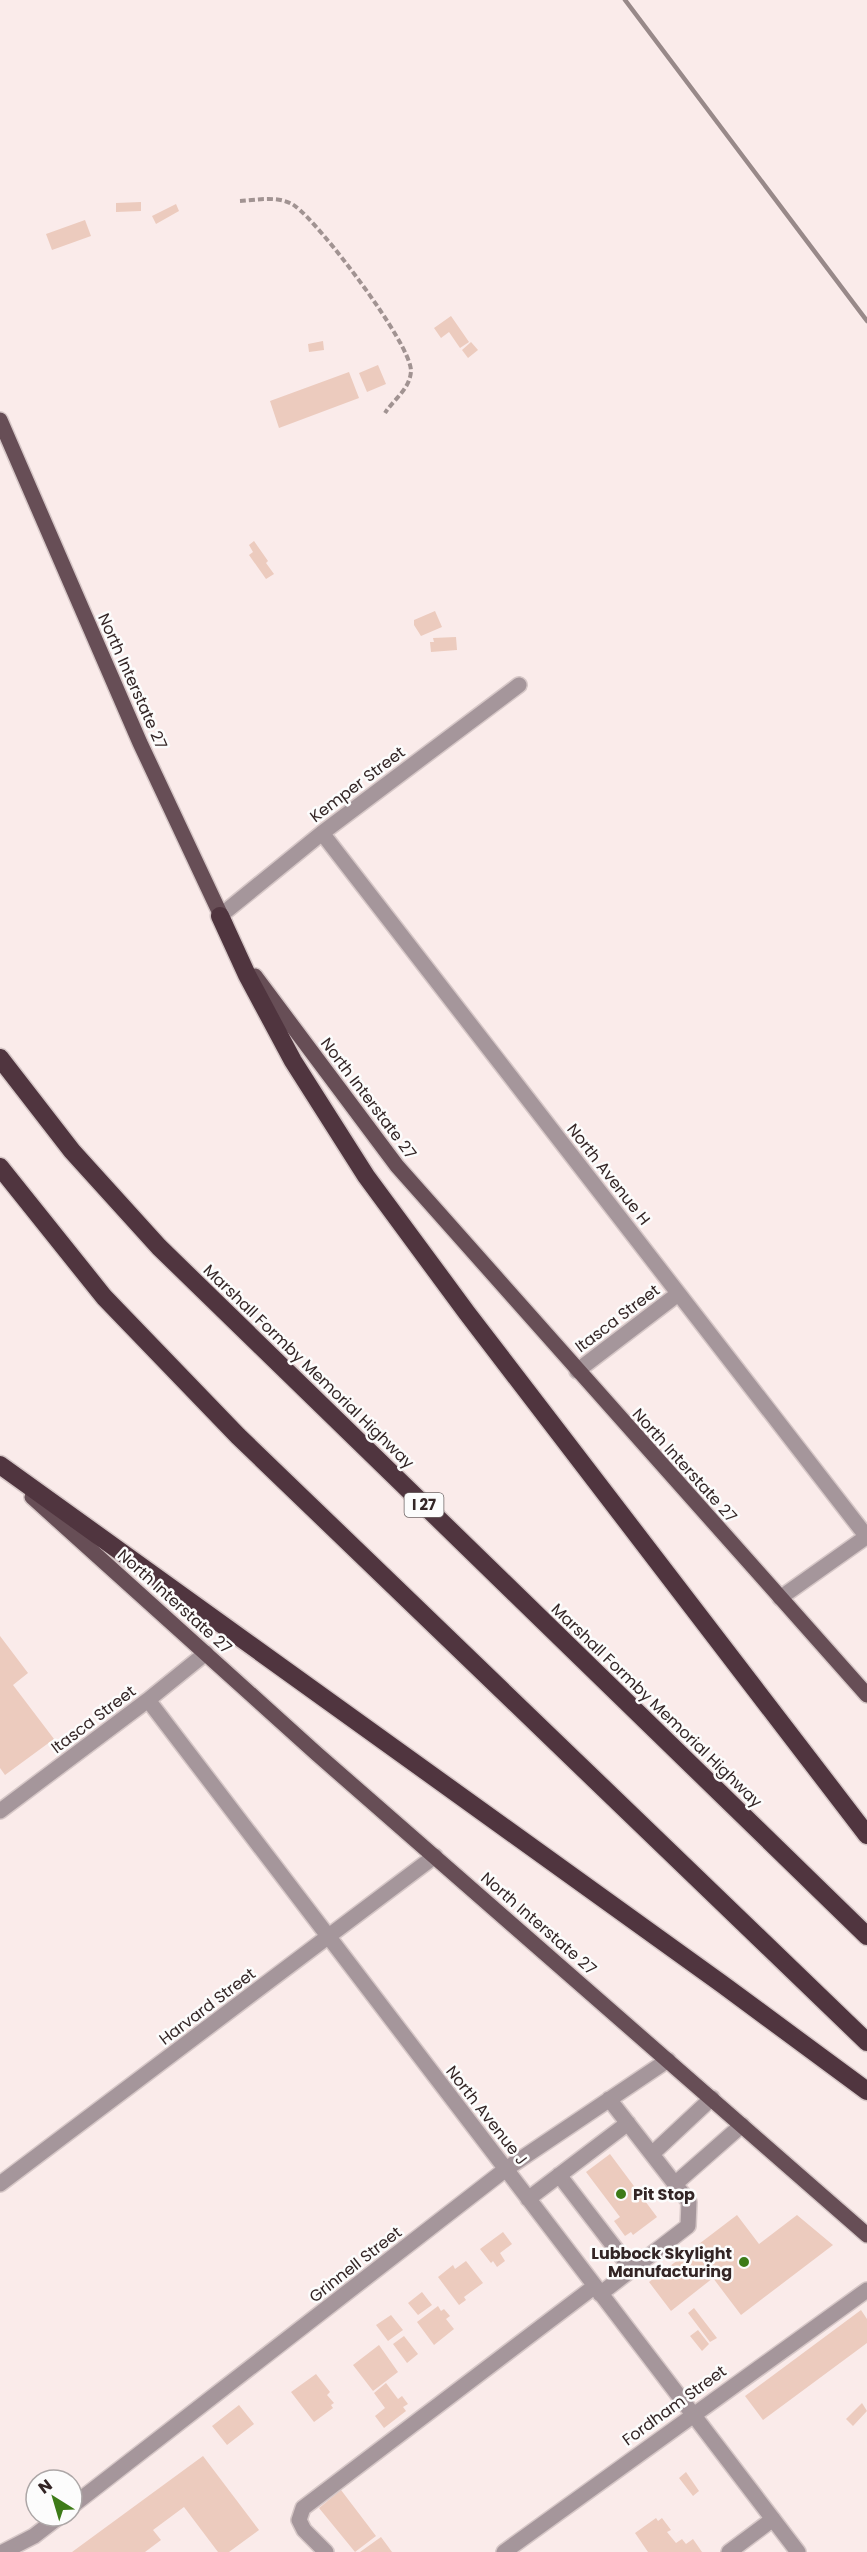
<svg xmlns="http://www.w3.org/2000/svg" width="867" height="2552" font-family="Poppins,sans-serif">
  <rect width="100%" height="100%" fill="#faebea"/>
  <path fill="#eccbbe" d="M141,202v9l-25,1v-9z
    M176,204l3,7 -23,13 -4,-8z
    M85,220l6,16 -39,14 -6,-16z
    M451,316l18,26 -9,6 -11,-16 -8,6 -7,-10z
    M323,341l1,9 -15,2 -1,-8z
    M471,342l7,8 -10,8 -6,-8z
    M378,365l8,19 -19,8 -8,-19z
    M349,372l10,26 -80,30 -9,-27z
    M254,541l14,20 -2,2 8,11 -8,5 -17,-24 4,-3 -4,-7z
    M435,611l7,16 -21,9 -7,-11v-5z
    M456,637l1,13 -26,2 -1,-10h4l-1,-4z
    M0,1636l28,37 -15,12 41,54 -49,36 -5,-7z
    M610,2154l47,63 -24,18 -2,-3 -6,4 -11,-15 6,-4 -34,-45z
    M737,2215l22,29 38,-29 36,30 -92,70 -28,-37 -42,33 -22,-29z
    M503,2232l9,12 -12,9 5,8 -8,6 -4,-6 -2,2 -11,-14z
    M466,2261l17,22 -19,14 2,3 -7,5 -21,-28 15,-12 2,4z
    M422,2292l10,13 -14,10 -10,-12z
    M438,2306l3,5 3,-2 6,7 -4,3 8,10 -20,16 -17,-23z
    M694,2308l23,30 -7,4 -22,-29z
    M861,2310l6,9v24l-104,77 -18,-24z
    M391,2315l12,15 -15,11 -12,-16z
    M698,2330l11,14 -7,7 -12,-15z
    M404,2336l14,18 -11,9 -14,-19z
    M379,2345l19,27 -25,19 -20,-26z
    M316,2374l14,18 -3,3 7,8 -3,2 2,3 -19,14 -23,-30z
    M386,2383l12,16 4,-3 6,8 -5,3 3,4 -22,17 -9,-12 10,-8 -11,-15z
    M862,2403l5,8 -14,15 -7,-7z
    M239,2405l15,19 -27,21 -15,-19z
    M203,2456l56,74 -30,22h-11l-34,-45 -31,23 8,10 -16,12h-73z
    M686,2472l13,19 -6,5 -14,-18z
    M341,2490l35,46 -21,16 -36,-44z
    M656,2518l2,3 4,-3 9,12 -4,2 9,11 6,-4 4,5 7,-5 9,13h-54l-13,-19z
    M381,2537l11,15h-32z"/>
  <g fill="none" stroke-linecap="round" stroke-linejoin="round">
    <defs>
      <path id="minor" d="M322,833l545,704
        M220,916l102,-83 197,-148
        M577,1371l101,-77
        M780,1598l86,-61
        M148,1700l650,852
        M0,1811l148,-111 58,-47
        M652,2154l60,-56
        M559,2175l73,95
        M676,2183l66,-58
        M0,2184l435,-328
        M528,2199l100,-76
        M600,2294l88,-68 1,-24 -80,-103
        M72,2506l434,-337 162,-109
        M3,2552l31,-16 26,-20
        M326,2552l-22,-22 -5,-10 4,-12 292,-222
        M504,2552l363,-262
        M729,2552l44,-33"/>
      <path id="major" d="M0,420l140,323 85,181
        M255,976l142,190 470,529
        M32,1497l285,257 550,481"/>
      <path id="highway" d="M220,916l27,59 46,86 73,115 101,137 400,522
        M0,1058l72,93 87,96 708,689
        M0,1167l104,130 134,139 629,606
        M0,1465l722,519 145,107"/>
    </defs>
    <use href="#minor" stroke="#d6c7c7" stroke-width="18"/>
    <use href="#major" stroke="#d6c7c7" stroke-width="18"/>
    <use href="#highway" stroke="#d6c7c7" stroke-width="21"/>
    <path stroke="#a19392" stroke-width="4" stroke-dasharray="6 3" stroke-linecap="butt" d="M240,201c17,-1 40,-6 55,5 24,17 116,137 116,165 -1,18 -17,28 -26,42"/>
    <use href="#minor" stroke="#a5969b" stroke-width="15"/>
    <use href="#major" stroke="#674e56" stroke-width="15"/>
    <use href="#highway" stroke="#50353f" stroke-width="18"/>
    <path stroke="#988989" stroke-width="4.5" d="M625,0l242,321"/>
  </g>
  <g fill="#3d7b18" stroke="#fcfcfc" stroke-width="2">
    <circle cx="621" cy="2194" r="6"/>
    <circle cx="744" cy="2262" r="6"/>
  </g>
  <g text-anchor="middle" stroke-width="5" stroke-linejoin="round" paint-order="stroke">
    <rect fill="#fcfcfc" stroke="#6f6666" stroke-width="1.5" x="404.5" y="1493" width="39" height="24" rx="4.5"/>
    <g font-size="15" font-weight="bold" fill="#332525">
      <text x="424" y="1510">I 27</text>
    </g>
    <g font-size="16" fill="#332525" stroke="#fcfcfc">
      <text transform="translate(133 681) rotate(66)" y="6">North Interstate 27</text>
      <text transform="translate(357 784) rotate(-37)" y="6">Kemper Street</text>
      <text transform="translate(369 1098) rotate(53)" y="6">North Interstate 27</text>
      <text transform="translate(609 1174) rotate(52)" y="6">North Avenue H</text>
      <text transform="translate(617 1318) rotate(-37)" y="6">Itasca Street</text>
      <text transform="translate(309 1366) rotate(44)" y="6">Marshall Formby Memorial Highway</text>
      <text transform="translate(685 1465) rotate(48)" y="6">North Interstate 27</text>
      <text transform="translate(175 1601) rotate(42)" y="6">North Interstate 27</text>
      <text transform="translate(657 1705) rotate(44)" y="6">Marshall Formby Memorial Highway</text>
      <text transform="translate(93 1719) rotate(-37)" y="6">Itasca Street</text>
      <text transform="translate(539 1923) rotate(41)" y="6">North Interstate 27</text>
      <text transform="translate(207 2006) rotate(-37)" y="6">Harvard Street</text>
      <text transform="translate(487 2115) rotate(52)" y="6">North Avenue J</text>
      <text transform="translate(355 2264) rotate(-38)" y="6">Grinnell Street</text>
      <text transform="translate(674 2405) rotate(-36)" y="6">Fordham Street</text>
    </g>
    <g font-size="16" font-weight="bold" fill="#332525" stroke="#fcfcfc" text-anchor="start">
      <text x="633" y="2200">Pit Stop</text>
      <text x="732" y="2259" text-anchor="end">Lubbock Skylight<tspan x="732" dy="18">Manufacturing</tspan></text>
    </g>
  </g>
  <g transform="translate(54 2498) rotate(323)"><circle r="28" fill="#fcfcfc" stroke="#aca6a6" stroke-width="1.5"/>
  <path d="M0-4.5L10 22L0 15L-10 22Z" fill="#3d7b18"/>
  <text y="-9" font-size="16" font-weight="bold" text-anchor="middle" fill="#332525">N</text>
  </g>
</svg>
